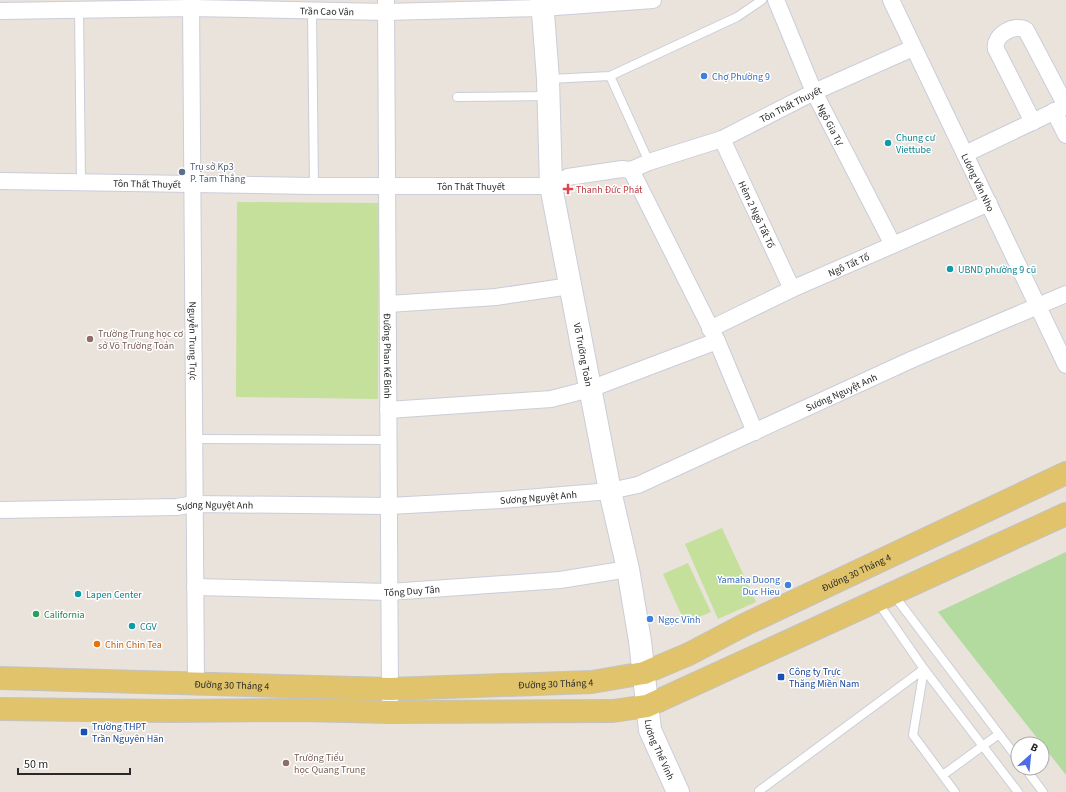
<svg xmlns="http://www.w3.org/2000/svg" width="1066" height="792" font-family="'Source Sans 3',sans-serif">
  <rect width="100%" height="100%" fill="#e9e3dc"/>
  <path fill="#b3da9f" d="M1066,552v223l-128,-163z"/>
  <path fill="#c4e09b" d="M237,202l142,1 -1,196 -142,-2z
    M722,528l34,74 -38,17 -33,-75z
    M688,563l23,49 -26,11 -22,-49z"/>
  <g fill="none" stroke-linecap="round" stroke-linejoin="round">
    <defs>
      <path id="lane" d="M79,10l2,172
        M312,11l2,175
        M549,79l61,-3
        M457,97l90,-1
        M649,162l-39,-86 127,-59 25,-17
        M194,439l194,1
        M893,594l125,165
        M877,601l47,68 94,123
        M924,669l-11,66 42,57
        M1025,768l18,24
        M943,775l56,-41
        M759,791l165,-122"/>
      <g id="street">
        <path id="s1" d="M191,0l5,683"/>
        <path id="s2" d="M386,0l4,700"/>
        <path id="s3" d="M776,0l38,92 79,153"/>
        <path id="s4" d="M891,0l175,365"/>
        <path id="s5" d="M0,11l191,-3 195,4 156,-4 111,-8"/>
        <path d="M1054,111l12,24"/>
        <path d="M1033,122l-37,-73c-3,-14 19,-26 30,-19l40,76"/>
        <path id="s6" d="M722,139l70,150"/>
        <path d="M965,154l101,-48"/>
        <path d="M631,170l86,171 38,91"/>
        <path id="s7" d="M0,181l314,5h237l17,-9 54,-8 9,1 18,-8 73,-23 92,-47 99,-44"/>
        <path d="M388,304l108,-7 74,-11"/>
        <path id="s8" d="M710,329l82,-40 197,-86"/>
        <path d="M388,410l163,-11 39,-10 127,-48"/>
        <path id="s9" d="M0,510l177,-3 17,-3 195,2 112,-6 109,-9 28,-6 275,-126 153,-65"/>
        <path id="s10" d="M195,587l194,5 171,-12 68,-11"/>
      </g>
      <g id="secondary">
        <path id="s11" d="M542,0l6,79 3,107 59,305 18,78 12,72 10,89 28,62"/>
      </g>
      <g id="primary">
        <path id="s12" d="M0,678l390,11 202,-7 52,-9 45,-19 57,-30 320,-151"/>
        <path d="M0,709l170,2 130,-1 90,2 223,-1 34,-5 419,-192"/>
      </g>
    </defs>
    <use href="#lane" stroke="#cbcdd9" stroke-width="10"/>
    <use href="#street" stroke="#cbcdd9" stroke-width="18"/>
    <use href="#secondary" stroke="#cbcdd9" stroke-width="24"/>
    <use href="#primary" stroke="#c3c3c3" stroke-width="24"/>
    <use href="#lane" stroke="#fff" stroke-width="8"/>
    <use href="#street" stroke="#fff" stroke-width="16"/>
    <use href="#secondary" stroke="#fff" stroke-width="22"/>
    <use href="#primary" stroke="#e0c36b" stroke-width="22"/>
  </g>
  <g fill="#3f7fe0" stroke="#fff" stroke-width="1.5">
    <circle cx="704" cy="76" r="4"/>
    <circle cx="788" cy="585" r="4"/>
    <circle cx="650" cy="619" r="4"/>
  </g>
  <g fill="#0f9aa8" stroke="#fff" stroke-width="1.5">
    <circle cx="888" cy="143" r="4"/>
    <circle cx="950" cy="269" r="4"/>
    <circle cx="78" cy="594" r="4"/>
    <circle cx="132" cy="626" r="4"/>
  </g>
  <circle fill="#5c6f8a" stroke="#fff" stroke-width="1.5" cx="182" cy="172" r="4"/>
  <path fill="#e0444e" stroke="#fff" stroke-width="1.5" d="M566 183h4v4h4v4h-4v4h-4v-4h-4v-4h4z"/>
  <g fill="#8d6e63" stroke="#fff" stroke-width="1.5">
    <circle cx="90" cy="339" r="4"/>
    <circle cx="286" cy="763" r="4"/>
  </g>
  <circle fill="#2e9e5b" stroke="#fff" stroke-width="1.5" cx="36" cy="614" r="4"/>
  <circle fill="#e8710a" stroke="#fff" stroke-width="1.5" cx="97" cy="644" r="4"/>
  <g fill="#1a4fb4" stroke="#fff" stroke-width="1.5">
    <rect x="777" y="673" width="8" height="8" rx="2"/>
    <rect x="80" y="728" width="8" height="8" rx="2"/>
  </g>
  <g text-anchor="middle" stroke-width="3" stroke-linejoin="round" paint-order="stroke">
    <g font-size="10" fill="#292929" stroke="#fff">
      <text dy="4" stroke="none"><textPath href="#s5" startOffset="327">Trần Cao Vân</textPath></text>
      <text dy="4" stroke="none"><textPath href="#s7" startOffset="807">Tôn Thất Thuyết</textPath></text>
      <text dy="4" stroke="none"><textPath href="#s3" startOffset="136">Ngô Gia Tự</textPath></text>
      <text dy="4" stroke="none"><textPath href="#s4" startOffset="202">Lương Văn Nho</textPath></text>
      <text dy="4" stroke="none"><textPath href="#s7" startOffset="147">Tôn Thất Thuyết</textPath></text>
      <text dy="4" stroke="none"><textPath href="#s7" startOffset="471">Tôn Thất Thuyết</textPath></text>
      <text dy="4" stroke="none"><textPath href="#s6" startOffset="83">Hẻm 2 Ngô Tất Tố</textPath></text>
      <text dy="4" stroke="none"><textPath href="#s8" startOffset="153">Ngô Tất Tố</textPath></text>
      <text dy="4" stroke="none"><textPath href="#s1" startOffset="341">Nguyễn Trung Trực</textPath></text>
      <text dy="4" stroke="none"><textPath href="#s11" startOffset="358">Võ Trường Toản</textPath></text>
      <text dy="4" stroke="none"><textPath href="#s2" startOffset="356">Đường Phan Kế Bính</textPath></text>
      <text dy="4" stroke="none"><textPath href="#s9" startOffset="863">Sương Nguyệt Anh</textPath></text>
      <text dy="4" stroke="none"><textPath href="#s9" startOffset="539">Sương Nguyệt Anh</textPath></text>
      <text dy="4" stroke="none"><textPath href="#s9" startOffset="215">Sương Nguyệt Anh</textPath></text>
      <text dy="4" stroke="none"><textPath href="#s12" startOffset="880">Đường 30 Tháng 4</textPath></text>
      <text dy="4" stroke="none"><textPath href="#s10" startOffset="217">Tống Duy Tân</textPath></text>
      <text dy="4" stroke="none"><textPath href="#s12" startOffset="556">Đường 30 Tháng 4</textPath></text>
      <text dy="4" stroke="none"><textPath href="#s12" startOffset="232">Đường 30 Tháng 4</textPath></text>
      <text dy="4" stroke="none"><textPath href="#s11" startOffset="761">Lương Thế Vinh</textPath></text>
    </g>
    <g font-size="10" fill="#366cbe" stroke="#fff" text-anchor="start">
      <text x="712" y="80">Chợ Phường 9</text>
      <text x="780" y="583" text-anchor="end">Yamaha Duong<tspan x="780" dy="12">Duc Hieu</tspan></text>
      <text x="658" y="623">Ngọc Vĩnh</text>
    </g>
    <g font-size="10" fill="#0d838f" stroke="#fff" text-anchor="start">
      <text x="896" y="141">Chung cư<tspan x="896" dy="12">Viettube</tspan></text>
      <text x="958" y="273">UBND phường 9 cũ</text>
      <text x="86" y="598">Lapen Center</text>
      <text x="140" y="630">CGV</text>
    </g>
    <g font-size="10" fill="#4e5e75" stroke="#fff" text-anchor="start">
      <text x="190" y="170">Trụ sở Kp3<tspan x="190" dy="12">P. Tam Thắng</tspan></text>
    </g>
    <g font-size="10" fill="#be3a42" stroke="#fff" text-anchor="start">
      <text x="576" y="193">Thanh Đức Phát</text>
    </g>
    <g font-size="10" fill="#785e54" stroke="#fff" text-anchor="start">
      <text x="98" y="337">Trường Trung học cơ<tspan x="98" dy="12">sở Võ Trường Toản</tspan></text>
      <text x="294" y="761">Trường Tiểu<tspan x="294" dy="12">học Quang Trung</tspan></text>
    </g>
    <g font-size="10" fill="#27864d" stroke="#fff" text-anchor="start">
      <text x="44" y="618">California</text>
    </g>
    <g font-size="10" fill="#c56008" stroke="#fff" text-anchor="start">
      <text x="105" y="648">Chin Chin Tea</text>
    </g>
    <g font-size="10" fill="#164399" stroke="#fff" text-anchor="start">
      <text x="789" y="675">Công ty Trực<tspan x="789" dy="12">Thăng Miền Nam</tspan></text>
      <text x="92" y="730">Trường THPT<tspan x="92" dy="12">Trần Nguyên Hãn</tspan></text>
    </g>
  </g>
  <g transform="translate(1030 756) rotate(27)"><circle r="19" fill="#ffffff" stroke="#a9a9a9"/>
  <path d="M0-3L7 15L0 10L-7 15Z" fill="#4e6ce4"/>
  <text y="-6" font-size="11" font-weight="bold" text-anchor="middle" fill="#292929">B</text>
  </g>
  <path d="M18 768v6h112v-6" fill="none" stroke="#292929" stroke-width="2"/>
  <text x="24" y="768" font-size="12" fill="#292929" stroke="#ffffff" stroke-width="3" paint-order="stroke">50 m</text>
</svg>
